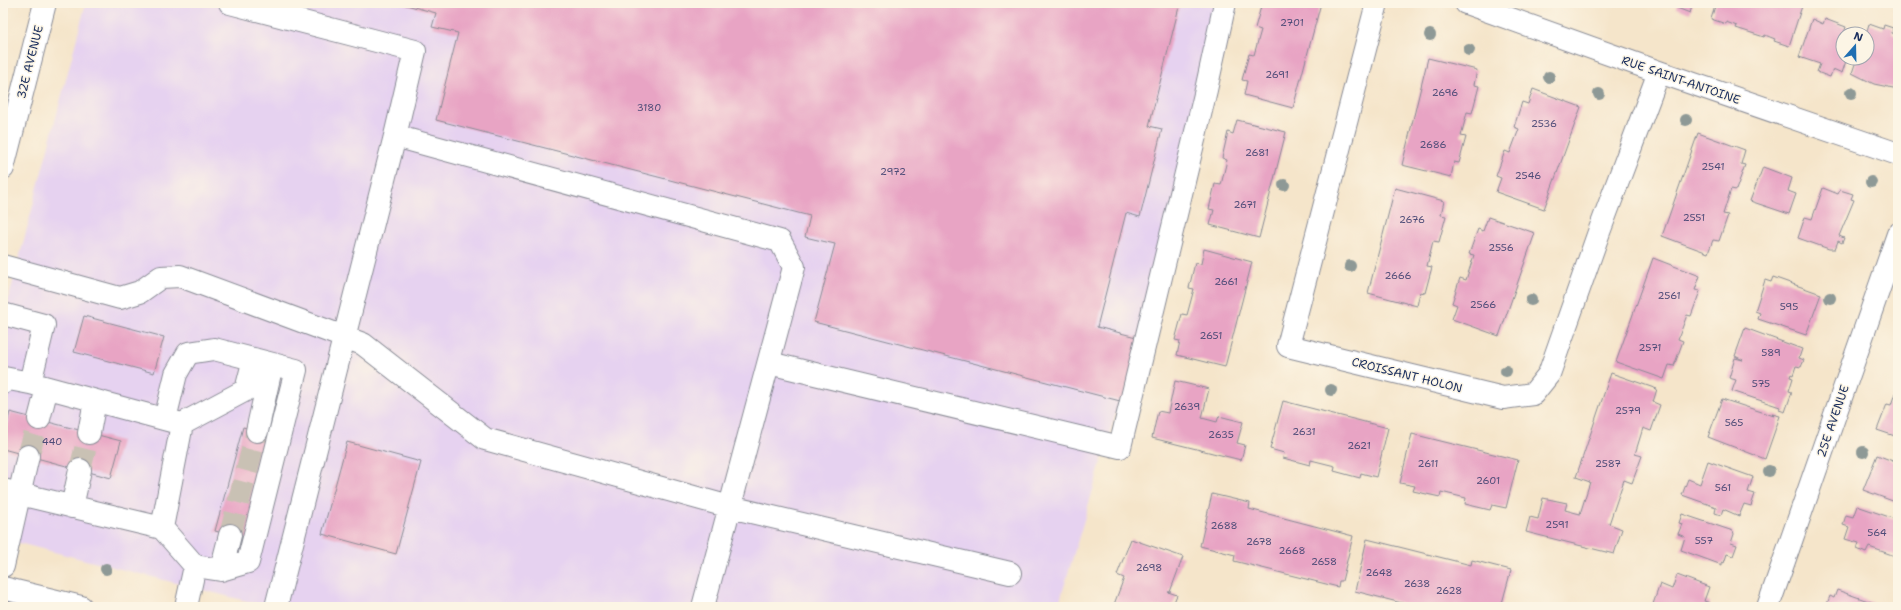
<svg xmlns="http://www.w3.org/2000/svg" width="1901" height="610" font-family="'Shantell Sans',sans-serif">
  <rect width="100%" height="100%" fill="#fcf5e5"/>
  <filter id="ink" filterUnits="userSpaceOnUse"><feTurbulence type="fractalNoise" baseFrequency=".025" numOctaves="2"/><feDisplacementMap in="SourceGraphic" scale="8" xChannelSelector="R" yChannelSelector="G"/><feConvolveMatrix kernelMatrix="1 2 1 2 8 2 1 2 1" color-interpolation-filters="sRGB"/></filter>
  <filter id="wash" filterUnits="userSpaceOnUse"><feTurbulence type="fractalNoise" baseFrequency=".012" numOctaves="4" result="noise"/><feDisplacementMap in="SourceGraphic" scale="16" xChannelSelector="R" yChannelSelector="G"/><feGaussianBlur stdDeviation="0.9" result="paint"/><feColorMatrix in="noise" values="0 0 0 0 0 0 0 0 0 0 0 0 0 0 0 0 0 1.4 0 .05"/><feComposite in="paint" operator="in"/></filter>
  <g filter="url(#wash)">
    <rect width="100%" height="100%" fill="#f5e5ca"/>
    <path fill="#e6d2f0" d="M86,3h1152l-180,604h-788l-267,-68v-219z"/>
    <g id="blocks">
      <path fill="#e8a4c4" d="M399,3h781l-31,123 13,3 -22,88 -14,-4 -29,114 43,11 -16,64 -310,-80 21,-78 -30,-7 5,-21 -374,-96 22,-87 -26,-6 4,-14z
        M1262,3h59l-28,105 -49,-13 3,-14 -5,-1 7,-26 5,1 7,-25 -6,-2z
        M1671,3h22l-3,10 -13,-5v-3z
        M1716,3h87l-14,43 -15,-5 1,-2 -10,-4 -1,2 -28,-9 1,-2 -11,-4v2l-15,-5z
        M1812,19l11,5 2,-5 21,8 -2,6 3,1h-4v24h4l-5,15 -9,-4 -3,8 -13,-5 3,-8 -21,-7z
        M1869,24l14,5 1,-4 9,3 -1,5 6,2v54l-24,-5 -22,-11 5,-15h10v-24h-1z
        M1428,58l49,12 -3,15 5,1 -7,27 -5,-1 -6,24 5,1 -7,26 -5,-1 -3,15 -49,-12z
        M1533,89l48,18 -37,102 -48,-17 5,-14 -5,-2 9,-25 5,2 9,-24 -5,-2 8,-25 6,2z
        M1237,120l49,12 -27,106 -49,-13 4,-15 -5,-1 6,-25 6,1 6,-25 -5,-2 6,-26 5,2z
        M1698,133l47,17 -4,14 4,1 -9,25 -5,-1 -8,25 5,1 -9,26 -6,-1 -5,13 -46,-17z
        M1763,167l29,11 -4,13 8,3 -7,20 -39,-13z
        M1395,188l49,13 -3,14 5,1 -7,26 -6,-1 -6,25 5,1 -7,26 -5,-1 -3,14 -49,-13z
        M1823,188l15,6 2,-4 13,4 -2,5 3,1 -15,36 5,2 -2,5 -4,-2 -3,8h-6l-31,-11 7,-21 7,2z
        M1488,217l47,16 -36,103 -47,-17 5,-14 -5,-2 8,-25 6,2 8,-25 -5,-1 9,-25 5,2z
        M1204,249l48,13 -27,105 -48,-12 3,-14 -5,-1 7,-26 5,1 7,-26 -5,-1 6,-25 6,1z
        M1653,258l47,18 -5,14 5,1 -9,25 -4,-1 -9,24 5,2 -9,25 -5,-1 -5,14 -48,-17z
        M1773,277l48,17 -15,41 -48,-16 2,-6 -5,-2 10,-31 6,2z
        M84,316l80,21 -10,36 -80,-21z
        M1745,328l57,21 -3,9 5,2 -3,7 -5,-1 -3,9 -2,-1 -1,3 3,1 -4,13 3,1 -7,20 -6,-2 1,-3 -48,-16 4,-11 -7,-2 6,-20 8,2 -8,-4z
        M1611,373l46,16 -4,13 7,3 -9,26 -8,-3 -8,26 7,2 -10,27 -8,-3 -15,44 13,5 -8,25 -88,-22 4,-15 8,2 5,-21 24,5 -2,7 15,4 10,-32 -14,-5z
        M1175,381l34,8 -7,29 15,4 2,-6 24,6 -6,21 8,2 -4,15 -89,-22 6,-27 10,2z
        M1895,393l3,1v43l-21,-7 10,-26 4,1z
        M1722,399l52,17 -2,-2 8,2 -15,43 -57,-22z
        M1283,401l105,27 -12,49 -15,-4 -1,5 -26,-7 1,-5 -24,-6 -1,5 -27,-7 1,-5 -14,-4z
        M10,412l111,29 -10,37 -108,-29v-10z
        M243,427l34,9 -28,104 -34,-9z
        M1412,434l106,26 -12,48 -14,-3 -2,5 -25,-6 1,-6 -25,-6 -1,5 -27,-6 2,-5 -15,-3z
        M347,442l74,20 -25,92 -74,-20z
        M1877,455l21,8v40l-35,-13z
        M1708,461l45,16 -5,15 7,2 -4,12 -7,-2 -5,12 -16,-7 -2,6 -6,-2 1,-6 -34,-12 6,-16 12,5z
        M1212,494l38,9 -1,6 104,27 -11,45h-3l-1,6 -104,-26 1,-6 -35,-9z
        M1857,506l41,14v37l-29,-10 -3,6 -9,-4 2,-6 -14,-4 4,-12 -6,-2 3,-10 7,2z
        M1682,514l51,17 1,3 -3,9 6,2 -4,11 -6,-2 -3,9 -2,-1v3l-41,-15 4,-13 -7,-3 4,-10 -3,-1z
        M1131,539l52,18 -13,35h-2l9,3 -5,12h-59l11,-29 -7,-3z
        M1367,539l104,26 1,-5 39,10 -10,37h-84l-62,-16z
        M1677,575l32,12 -5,14 6,2 -1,4h-57l8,-23 12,5z
        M1837,590l48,17h-59l4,-11 4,2z"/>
    </g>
  </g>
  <g filter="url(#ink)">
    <use href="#blocks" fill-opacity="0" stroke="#888a94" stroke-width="1"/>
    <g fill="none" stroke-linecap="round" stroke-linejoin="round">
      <path stroke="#c9c1b4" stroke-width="22" stroke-dasharray="22 11" stroke-linecap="butt" d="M28,456l11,-37
        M80,470l9,-37
        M230,535l27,-104"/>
      <defs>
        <path id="minor" d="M230,3l185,48 -20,85 385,105 14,26 -91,340
          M1377,3l-89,343 215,52 30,-4 16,-20 50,-142 60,-160
          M1466,3l193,69 239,82
          M3,266l117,32 20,-6 21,-15 19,-1 183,68 122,95 245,68 280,66
          M3,314l41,11 -14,58 152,41 -20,104 33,38 -9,41
          M769,363l351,84 86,-357 19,-87
          M3,383l1,-5 26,5
          M39,419l8,-31
          M165,419l11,-45 12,-21 26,-4 82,21 -48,192 -27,8 -26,-4
          M182,424l64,-34 8,-31
          M257,431l15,-67
          M89,433l6,-32
          M3,490l159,38
          M72,507l8,-37
          M3,566l25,-110
          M221,570l9,-35
          M3,588l78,19
          M276,607l119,-471
          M1768,607l130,-373"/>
        <path id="major" d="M3,168l42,-165"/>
      </defs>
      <use href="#minor" stroke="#888a94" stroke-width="24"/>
      <use href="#major" stroke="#888a94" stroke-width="24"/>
      <use href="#minor" stroke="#fff" stroke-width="22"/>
      <use href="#major" stroke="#fff" stroke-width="22"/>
    </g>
    <g fill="#8e9996">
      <circle cx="1430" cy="35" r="6"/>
      <circle cx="1469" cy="50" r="6"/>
      <circle cx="1549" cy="77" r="6"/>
      <circle cx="1851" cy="93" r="6"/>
      <circle cx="1599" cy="94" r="6"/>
      <circle cx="1686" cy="120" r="6"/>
      <circle cx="1871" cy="182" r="6"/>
      <circle cx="1284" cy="185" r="6"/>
      <circle cx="1350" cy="266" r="6"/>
      <circle cx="1830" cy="298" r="6"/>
      <circle cx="1531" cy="300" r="6"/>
      <circle cx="1506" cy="371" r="6"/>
      <circle cx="1331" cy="390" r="6"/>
      <circle cx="1863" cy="452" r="6"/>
      <circle cx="1769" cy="471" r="6"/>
      <circle cx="106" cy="569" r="6"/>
    </g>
  </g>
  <g text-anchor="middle" stroke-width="3" stroke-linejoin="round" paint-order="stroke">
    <g font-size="10" fill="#4e4c78">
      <text x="1292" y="26">2701</text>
      <text x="1277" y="78">2691</text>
      <text x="1445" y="96">2696</text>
      <text x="649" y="111">3180</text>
      <text x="1544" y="127">2536</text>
      <text x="1433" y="148">2686</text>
      <text x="1257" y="156">2681</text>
      <text x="1713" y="170">2541</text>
      <text x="893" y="175">2972</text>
      <text x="1528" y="179">2546</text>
      <text x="1245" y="208">2671</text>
      <text x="1694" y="221">2551</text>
      <text x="1412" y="223">2676</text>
      <text x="1501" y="251">2556</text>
      <text x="1398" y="279">2666</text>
      <text x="1226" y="285">2661</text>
      <text x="1669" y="299">2561</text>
      <text x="1483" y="308">2566</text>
      <text x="1789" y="310">595</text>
      <text x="1211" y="339">2651</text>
      <text x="1650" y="351">2571</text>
      <text x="1771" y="356">589</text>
      <text x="1761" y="387">575</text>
      <text x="1187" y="410">2639</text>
      <text x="1628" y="414">2579</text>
      <text x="1734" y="426">565</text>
      <text x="1304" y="435">2631</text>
      <text x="1221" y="438">2635</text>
      <text x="52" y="445">440</text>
      <text x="1359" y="449">2621</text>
      <text x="1428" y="467">2611</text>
      <text x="1608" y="467">2587</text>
      <text x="1488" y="484">2601</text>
      <text x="1723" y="491">561</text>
      <text x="1557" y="528">2591</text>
      <text x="1224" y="529">2688</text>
      <text x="1877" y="536">564</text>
      <text x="1704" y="544">557</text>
      <text x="1259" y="545">2678</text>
      <text x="1292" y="554">2668</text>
      <text x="1324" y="565">2658</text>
      <text x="1149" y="571">2698</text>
      <text x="1379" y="576">2648</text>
      <text x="1417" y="587">2638</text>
      <text x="1449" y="594">2628</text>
    </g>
    <g font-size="12" fill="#1b2f5e" stroke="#fcf5e5">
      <text transform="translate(30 62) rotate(-76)" y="4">32E AVENUE</text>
      <text transform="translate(1681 80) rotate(19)" y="4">RUE SAINT-ANTOINE</text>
      <text transform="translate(1407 375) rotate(14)" y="4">CROISSANT HOLON</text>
      <text transform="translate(1833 421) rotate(-71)" y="4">25E AVENUE</text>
    </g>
  </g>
  <rect width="1901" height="610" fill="none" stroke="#fcf5e5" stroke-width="16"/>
  <g transform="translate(1855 46) rotate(20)"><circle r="19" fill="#fcf5e5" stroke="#a2a6af"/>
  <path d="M0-3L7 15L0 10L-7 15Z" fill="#1f6fb2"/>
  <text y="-6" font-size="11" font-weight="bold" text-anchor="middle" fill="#1b2f5e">N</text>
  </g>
</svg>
